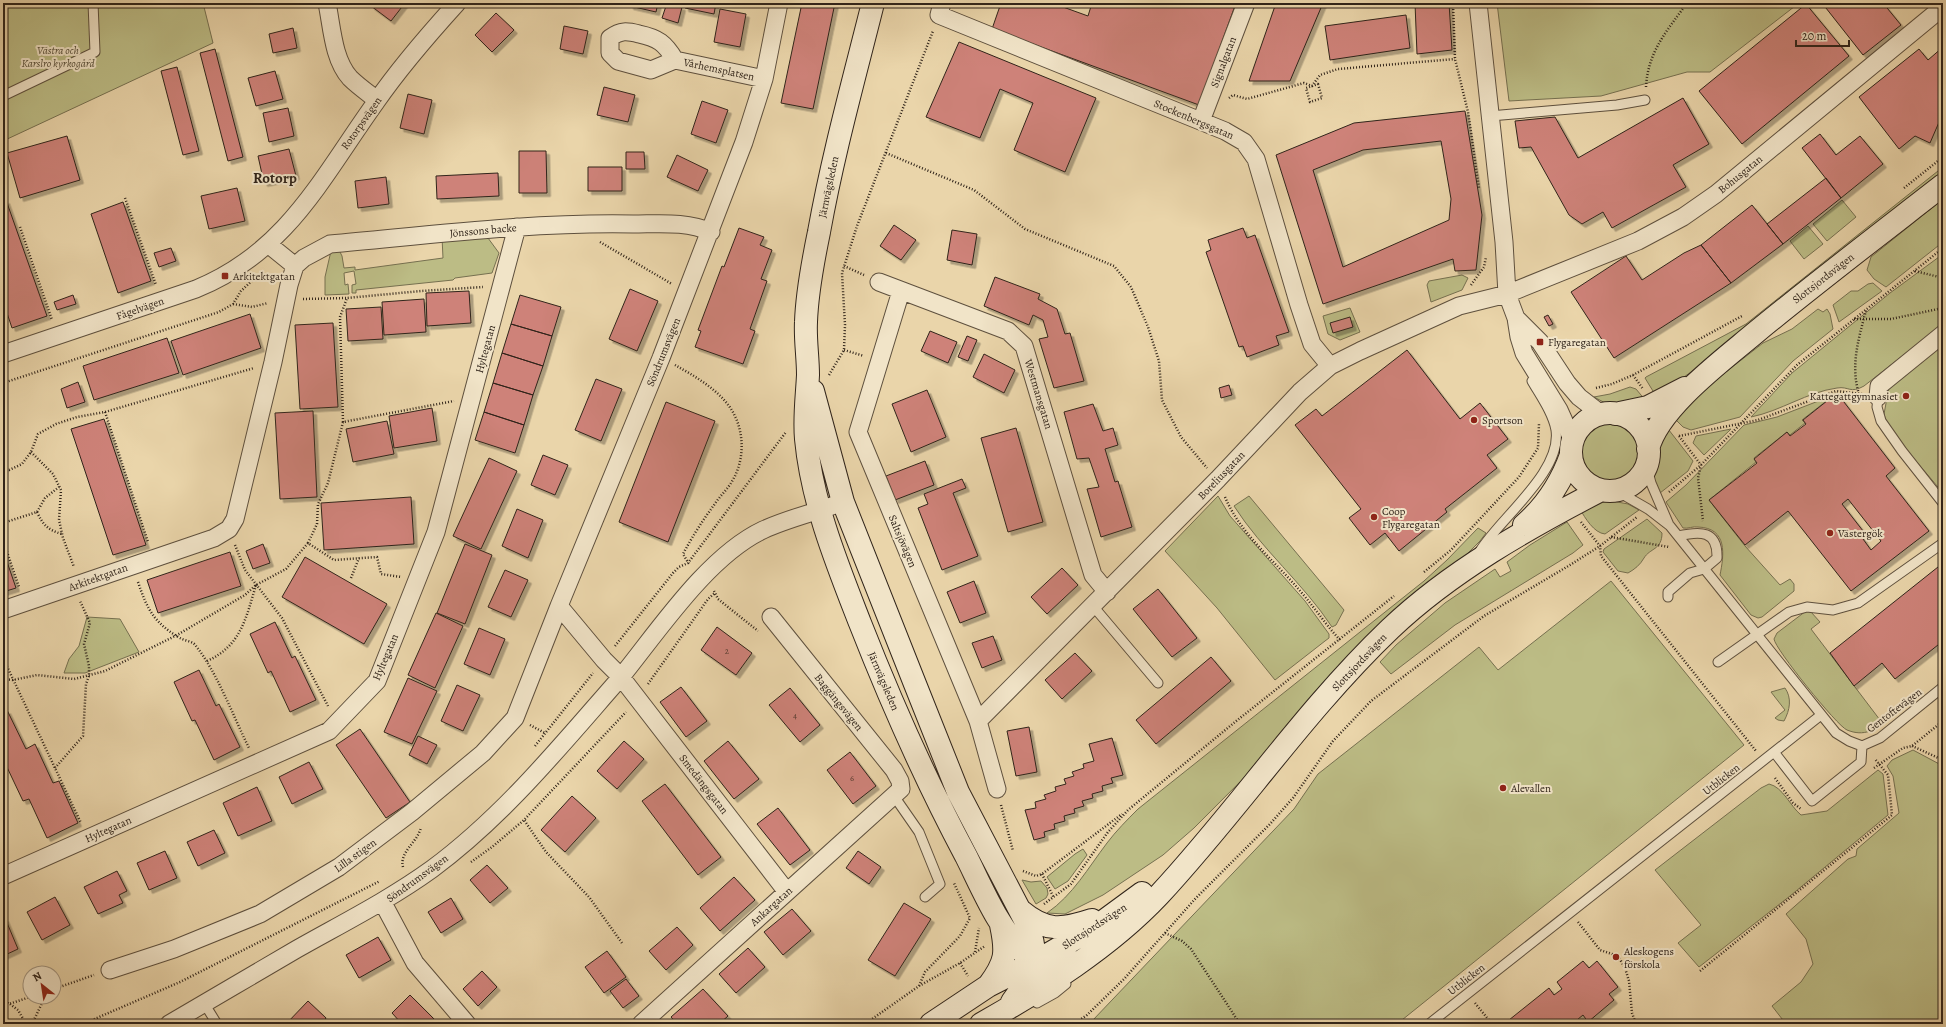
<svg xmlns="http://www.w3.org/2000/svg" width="1946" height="1027" font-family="Alegreya,serif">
  <defs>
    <filter id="shadow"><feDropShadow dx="3.5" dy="3.5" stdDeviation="0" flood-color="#0004"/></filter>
  </defs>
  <rect width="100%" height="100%" fill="#ead5aa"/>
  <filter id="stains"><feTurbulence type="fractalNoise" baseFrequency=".005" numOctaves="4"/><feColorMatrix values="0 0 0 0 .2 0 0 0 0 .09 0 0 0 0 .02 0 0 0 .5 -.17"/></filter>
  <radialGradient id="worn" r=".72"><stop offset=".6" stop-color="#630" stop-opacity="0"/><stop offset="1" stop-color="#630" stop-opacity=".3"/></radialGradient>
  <path fill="#bcbc85" stroke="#767050" d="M3,3h200l10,40 -210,98z
    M1497,3h302l-89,69h-23l-86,24 -92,5z
    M1943,167v6l-246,195 -41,28 -11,-18 1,-1 100,-53z
    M1943,199v43l-57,45 -12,-8 -7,-9 4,-13z
    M1842,200l14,17 -29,24 -14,-17z
    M1808,226l15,18 -19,15 -14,-18z
    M489,234l-1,4 11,15 -7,20 -37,5 -2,2 -97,10v3h-4v-8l4,-1 -2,-13 -10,2 1,12 3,-1 1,10 -24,1v-18l6,-26 8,-1 3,6 2,12 11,-1v3l88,-12 -1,-21z
    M1943,254v70l-79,62c-14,8 -15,0 -27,2 -30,4 -56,23 -86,29l41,-44 98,-80z
    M1462,275l6,3 -6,12 -31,12 -4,-17 2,-4z
    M1873,283l9,8 -43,31 -6,-17 18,-14h7l10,-7z
    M1350,308l10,24 -20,8 -12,-6 -5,-18z
    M1818,309l5,3 4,-3 3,5 3,15 -40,32 -53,56 -49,13 -8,-3 -10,-10 35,-31 55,-43 29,-14z
    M1943,340v153l-49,-58 -7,-10 -3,-11 6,-32z
    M1630,387l6,2 10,12 -37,4 -15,-8 16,-3z
    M1834,395l-32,25 3,3 -15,12 -3,-3 -33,26 2,4 -47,38 36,46 35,39 10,-6 4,5v7l-32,26 -4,1 -7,-3 -31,-40c4,-20 8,-47 -22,-48 -5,-1 -10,2 -15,1l-17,-26 20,-17 58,-60 33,-8z
    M1580 452a29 29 0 1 1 58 0a29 29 0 1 1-58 0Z
    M1665,425l28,36 -5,10 -28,22c-14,-29 -10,-41 5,-68z
    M1731,429l-27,26 -11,-12 3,-7z
    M1218,496l12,20 75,85 24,33v4l-4,3 -50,39 -58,-72 -52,-57z
    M1249,496l95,114 -8,15 -4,2c-29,-44 -70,-77 -98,-121z
    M1607,500l21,4 11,6 -34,24c-11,-1 -20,-16 -25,-25z
    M1647,519l15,14c0,17 -12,15 -18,25 -4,7 -9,11 -16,15l-10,-2 -15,-19 1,-3z
    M1567,522l16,23 -10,8 -118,72 -64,49 -11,-12 16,-17 49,-42 50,-34 5,8 11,-6 -4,-9 23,-17z
    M1478,528l8,5 -6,8 -286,287 -31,27 -60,40 -38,19 -18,-1c26,-18 41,-45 60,-70 9,-12 20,-23 31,-34l286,-228 23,-21z
    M1611,581l133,164 -347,279h-311l7,-4 201,-211 24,-35 161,-127 19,23z
    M1806,611l5,1 9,10 -9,7 69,91 8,-5 1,2v2c-13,11 -25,18 -42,11 -10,-4 -72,-81 -73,-91l3,-6z
    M87,617l33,2 19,33 -54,21h-21l5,-14 10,-13z
    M1785,688c7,10 5,22 -1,33l-6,-1 -3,-2 10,-8 -14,-18z
    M1913,750l30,16v258h-157l-14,-18 29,-24 12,-18 -7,-25 -20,-25 62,-55 8,-3 1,-7 42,-36 -6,-37 -6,-10 5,-6z
    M1878,770l5,4 5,41 -98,81 -91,71 -21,-24 23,-18 -46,-55 106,-82 8,-4c14,3 21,22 32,31l26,-4z
    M1083,849l4,6 -19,26 -13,8 -8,-12 28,-23z
    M1022,880l9,2 10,-1 6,7 1,6 -2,4 -10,6z"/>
  <path fill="#ce8279" stroke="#30241a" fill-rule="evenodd" filter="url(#shadow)" d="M373,3h32l-14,18 -20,-15z
    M630,3h28l-2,9 -26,-6z
    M667,3l15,4 -4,16 -16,-5z
    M685,3h31l-2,11 -29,-6z
    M802,3h33l-22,106 -32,-6z
    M1001,3h51l36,13 4,-13h33l8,3 1,-3h102l-37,102 -207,-76z
    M1276,3h47l-33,78h-41z
    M1415,3h34l3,47 -35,4z
    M1822,3h61l18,22 -38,30z
    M1806,4l43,52 -107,88 -43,-53z
    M720,9l26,5 -6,33 -26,-5z
    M496,13l18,17 -22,22 -17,-17z
    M1406,15l4,33 -80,12 -5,-34z
    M564,26l24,5 -5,23 -23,-5z
    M293,28l4,20 -24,5 -4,-19z
    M959,42l137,56 -31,74 -51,-22 19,-47 -33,-14 -20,49 -54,-21z
    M1943,47v66l-13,30 -15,-7 -16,13 -40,-52 60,-48 9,11z
    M215,49l28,108 -15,4 -28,-108z
    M177,67l22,84 -16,4 -22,-84z
    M275,71l8,28 -27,7 -8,-28z
    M604,87l31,8 -7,27 -31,-7z
    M408,94l24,6 -8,34 -24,-6z
    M1683,98l26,46 -36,21 13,22 -74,41 -9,-16 -21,12 -13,-9 -38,-68 -12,1 -4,-27 40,-4 23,41z
    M702,101l26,9 -12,33 -25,-9z
    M288,108l6,28 -25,6 -6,-29z
    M1465,111l17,104 -6,55 -21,1 -2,-12 -130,45 -47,-149 78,-32zM1441,141l10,58 -2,21 -106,47 -30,-97 50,-20z
    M1820,134l16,21 24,-19 23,28 -42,34 -39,-50z
    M67,136l13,44 -60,18 -13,-45z
    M289,149l7,27 -32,7 -6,-27z
    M519,151h27l1,42h-28z
    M626,152h18l1,17h-19z
    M677,155l31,15 -10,21 -31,-14z
    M588,167h34v24h-34z
    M498,173l1,23 -62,3 -1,-23z
    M386,177l3,27 -31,4 -3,-27z
    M1826,178l15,20 -58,46 -16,-20z
    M237,188l8,33 -36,8 -8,-33z
    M6,200l41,116 -35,12 -9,-27v-100z
    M123,202l28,79 -33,12 -27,-79z
    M1752,205l31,39 -52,39 -30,-38z
    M894,225l22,15 -15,20 -21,-14z
    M739,228l25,9 -4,8 12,5 -11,29 6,2 -17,48 5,2 -12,33 -48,-17 6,-16 -3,-1 24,-64 2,1z
    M1243,228l4,10 8,-3 34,97 -13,4 3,9 -32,12 -4,-11 -4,1 -33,-95 5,-2 -3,-10z
    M952,230l25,4 -5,31 -25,-5z
    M1701,245l30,38 -117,75 -43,-66 55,-36 16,24 42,-27z
    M171,248l5,13 -17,6 -5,-14z
    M995,277l45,17 -2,5 19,10 8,25 5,-1 14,48 -30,7 -15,-49 9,-2 -5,-17 -10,-5 -4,10 -45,-19z
    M630,289l28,12 -21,50 -28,-12z
    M469,291l2,32 -44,3 -1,-33z
    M73,295l3,9 -19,6 -3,-8z
    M520,295l41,12 -9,29 -41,-12z
    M424,299l2,33 -42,3 -2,-33z
    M381,307l2,32 -35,2 -2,-32z
    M250,314l11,34 -78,27 -12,-34z
    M1548,315l5,9 -4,2 -5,-9z
    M1350,317l3,10 -20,6 -3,-10z
    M333,323l5,84 -38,2 -5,-84z
    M511,324l41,12 -9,30 -41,-13z
    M930,331l27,11 -9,21 -27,-12z
    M967,336l10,4 -9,21 -10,-4z
    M167,338l12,35 -85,27 -11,-34z
    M1407,350l53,69 20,-16 28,36 -21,16 10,13 -52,41 2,3 -48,39 -14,-18 -15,12 -21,-27 12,-9 -66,-84 21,-16 6,7z
    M502,353l41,13 -10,29 -40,-12z
    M984,354l31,16 -11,23 -31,-16z
    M596,379l26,10 -21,52 -26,-11z
    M78,382l7,20 -18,6 -6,-19z
    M493,383l40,12 -9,30 -40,-13z
    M1229,385l3,10 -11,3 -2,-10z
    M927,390l19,47 -35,15 -19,-48z
    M1837,393l58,75 -9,8 43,55 -78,60 -63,-80 -43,34 -36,-45 48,-37 -3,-4 33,-27 3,4 16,-12 -3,-4zM1848,499l33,42 -10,9 -8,-11 4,-3 -25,-32z
    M666,402l49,19 -47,121 -49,-20z
    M1093,404l10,27 10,-3 5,17 -13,4 10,33 3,-1 14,46 -31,10 -14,-48 12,-2 -10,-29 -12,1 -13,-47z
    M432,408l5,33 -43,7 -5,-32z
    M313,411l4,86 -37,2 -5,-86z
    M484,412l40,13 -9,28 -40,-13z
    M104,419l42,126 -33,10 -42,-126z
    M387,421l7,33 -41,8 -7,-33z
    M1016,428l27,94 -35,10 -27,-94z
    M543,455l25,10 -13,30 -24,-10z
    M489,458l28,13 -36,78 -28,-13z
    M925,461l9,24 -39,15 -9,-24z
    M962,479l4,9 -13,5 25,63 -36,14 -24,-62 10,-4 -4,-10z
    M411,497l3,47 -90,6 -3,-47z
    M517,509l26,11 -15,38 -26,-12z
    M263,544l7,19 -17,6 -7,-18z
    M465,544l27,11 -27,69 -28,-11z
    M3,550l13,38 -13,4z
    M230,552l11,34 -83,27 -11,-33z
    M305,557l82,47 -23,40 -82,-47z
    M1943,563v78l-48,38 -13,-16 -28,23 -24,-33z
    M1062,568l16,17 -31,29 -16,-17z
    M505,570l23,10 -17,37 -23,-10z
    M974,581l12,32 -26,10 -13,-31z
    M1158,589l39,49 -25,19 -39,-48z
    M436,613l27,13 -28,62 -27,-13z
    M275,622l17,36 3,-2 21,44 -26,12 -19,-41 -3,2 -18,-39z
    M717,627l35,26 -16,22 -35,-25z
    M479,628l26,11 -15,36 -26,-11z
    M993,636l9,24 -20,8 -10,-25z
    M1075,653l17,18 -30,28 -17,-19z
    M1211,657l20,24 -75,63 -20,-24z
    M199,670l17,36 3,-2 21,43 -26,13 -19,-40 -3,1 -18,-39z
    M408,678l29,13 -25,53 -28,-12z
    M457,685l23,10 -17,36 -22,-10z
    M681,687l26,34 -21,16 -26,-35z
    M790,688l30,37 -20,17 -31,-37z
    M7,710l19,39 9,-5 18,39 6,-2 19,42 -31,15 -18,-39 -6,2 -18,-38 -2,1v-51z
    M1029,727l8,45 -21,4 -9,-45z
    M360,729l50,73 -24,16 -50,-73z
    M418,736l19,9 -10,19 -18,-9z
    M1112,738l11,37 -12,3 2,5 -11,3 1,5 -11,3 1,4 -11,3 2,5 -10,3 1,4 -11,3 1,5 -11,3 1,5 -11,3 1,5 -11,3 -9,-30 11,-2 -1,-6 11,-3 -2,-4 12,-4 -1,-4 11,-3 -2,-5 10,-3 -2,-4 12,-4 -1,-4 11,-3 -5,-17z
    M624,741l20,18 -27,30 -20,-18z
    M728,741l31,38 -25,20 -30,-38z
    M850,752l26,34 -23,18 -26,-34z
    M309,762l14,27 -31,15 -13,-27z
    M665,784l56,73 -23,18 -56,-74z
    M257,787l15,34 -34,15 -15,-33z
    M572,796l24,22 -31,34 -24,-22z
    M778,808l32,42 -20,15 -33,-41z
    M214,830l11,23 -27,13 -11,-24z
    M165,851l12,27 -28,12 -12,-27z
    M858,851l23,16 -12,17 -23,-16z
    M487,865l21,23 -18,15 -20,-23z
    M117,871l10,20 -8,4 4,8 -25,11 -14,-27z
    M734,877l21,23 -35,31 -20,-23z
    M55,897l15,28 -28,15 -15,-28z
    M451,898l12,21 -22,14 -13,-21z
    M904,903l27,16 -36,57 -27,-16z
    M792,909l19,22 -28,24 -19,-23z
    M5,918l13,31 -15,7v-37z
    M677,927l16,18 -27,25 -17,-19z
    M378,937l13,23 -32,18 -13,-23z
    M748,948l17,19 -29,26 -17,-19z
    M607,951l19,26 -22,16 -19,-26z
    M1583,961l6,7 8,-7 21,26 -9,7 5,6 -26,22 -5,-7 -11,9h-68l45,-36 5,7 8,-6 -5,-7z
    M482,971l15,16 -19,19 -15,-17z
    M626,979l13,17 -16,12 -13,-17z
    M703,989l25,27 -9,8h-42l-6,-7z
    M410,995l24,24 -6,5h-26l-10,-11z
    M308,1001l18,17 -5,6h-35z"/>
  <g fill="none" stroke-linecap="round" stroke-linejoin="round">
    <defs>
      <path id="service" d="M3,96l92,-44 -2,-49
        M1490,116l127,-11 28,-5
        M1878,397l-1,10 4,14 21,30 41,52
        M1646,465l5,18 18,42
        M1615,490l33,19 22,17 166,207 13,8 13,5 18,-8 63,-51
        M1480,551c21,-34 82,-79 76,-121 -3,-17 -16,-35 -24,-49
        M1668,597v-5l22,-19 14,-4 13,-11c1,-28 -17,-27 -39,-22
        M1093,606l65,77
        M1718,662l71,-50 18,-5 26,3 25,-7 85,-60
        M1774,752l38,49 49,-39 1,-16
        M894,796l25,36 21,52 -15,13
        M204,1003l13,21
        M1037,1003l18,-10 11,-9
        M1429,1024l392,-309"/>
      <path id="minor" d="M327,3c5,24 6,56 23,75 8,8 18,15 27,22
        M942,3l-3,12 286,116 19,11 12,17 43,146 13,39 18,22
        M1478,3l26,239 3,52 9,24 3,19 5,16 35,57 14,31
        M675,60l-24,10 -33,-9 -8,-8v-15c11,-8 17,-7 29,-4 19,4 26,9 36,26l89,19
        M1201,121l45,-118
        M268,244l27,22 9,-8 26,-14c101,-9 202,-22 303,-20 26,0 54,-3 78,8
        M879,282l129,49 16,15 69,229 14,17
        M901,291l-43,141 120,289 19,68
        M1516,318l24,24 27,41 12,14 22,17
        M3,354l193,-65c91,-37 126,-112 180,-187 24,-35 52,-67 81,-99
        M1878,397l1,-11 64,-52
        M3,610l211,-72 15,-9 6,-10 38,-157 16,-77 6,-19
        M978,721l240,-242 82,-87 30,-26 30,-15 99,-45 48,-12 131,-53 45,-24 33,-23 227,-187
        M3,876l326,-145 48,-50 59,-149 81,-305
        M787,892l-166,-215c38,-47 87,-121 142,-147 26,-12 54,-18 80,-28
        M383,903l32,60 52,61
        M110,970l64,-21 86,-35 79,-47 73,-55 71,-59 32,-35 44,-112
        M169,1024c43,-25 85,-50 128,-75 46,-26 92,-49 135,-80 73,-54 130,-125 189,-192l-17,-17 -45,-54 102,-248 83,-216 20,-63 15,-76
        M641,1024l260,-235 -1,-8 -6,-11 -123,-153"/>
      <path id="secondary" d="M873,3c-19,76 -40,151 -54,229 -6,29 -12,60 -13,90 -1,17 2,35 2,53 -1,21 -4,42 -2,64 6,64 31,125 54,184 31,79 66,158 106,233 17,34 33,74 61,100 13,13 35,9 51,6
        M813,391l30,111 72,182 43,108 70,134c13,35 4,48 -16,76
        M1571 452a39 39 0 1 1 78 0a39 39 0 1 1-78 0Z
        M1615,414l33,-7 37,-19
        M1648,449c10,-41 75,-89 107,-116 62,-51 125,-99 188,-148
        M1524,525c22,-19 37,-42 47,-70
        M1021,911c25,21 41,19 71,9
        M989,985c17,-23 18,-32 12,-60
        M931,1024l57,-38 47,-24 62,-36 45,-33
        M981,1024c62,-35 129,-77 178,-129 80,-86 146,-185 231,-266 61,-58 138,-101 211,-139"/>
    </defs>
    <use href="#service" stroke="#5e503e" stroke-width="11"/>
    <use href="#minor" stroke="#5e503e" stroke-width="19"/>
    <use href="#secondary" stroke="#30241a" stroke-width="24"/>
    <path stroke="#30241a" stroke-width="2.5" stroke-dasharray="1 2" stroke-linecap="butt" d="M1453,3l2,56 13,53 11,76
      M1318,84l4,14 -12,4 -4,-14z
      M1646,87c2,-36 21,-56 41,-84
      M1229,98l4,-3 14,4 57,-16 8,3 8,-11 18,-6 117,-10
      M886,153l88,37 51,39 89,37 17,21 17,40 11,34 3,39 19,37 26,31
      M1904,188l39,-31
      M125,198l31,87
      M20,227l32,93
      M600,242l72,42
      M844,266l20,9
      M1915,271l28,7
      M1471,285l13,-18 2,-10
      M303,299l44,-1
      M233,304l19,3 16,-4
      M1854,319h37l52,-11
      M844,350l20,6
      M675,365c18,10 42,24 54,41 16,22 17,54 2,77 -5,8 -12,14 -17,22 -11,15 -22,32 -31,49l6,10
      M829,375l15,-25 1,-25 -3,-52 15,-47 76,-195
      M1633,375l10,14
      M3,383l216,-71 14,-8 8,-13 15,-14
      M1596,388l16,-4 21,-9 109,-59
      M1859,394c-9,-29 0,-56 7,-84
      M105,412l43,130
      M343,422l-3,-105 7,-19 74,-7 62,-4
      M1679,436l79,-16 78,-29 26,3
      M1679,436l22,29 -3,13 5,43
      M31,452l22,22 8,16 -2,30 4,18 11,29
      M3,469l6,1 13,-6 9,-12 7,-18 18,-10 21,-7 28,-5 149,-44
      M1669,492l32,-27 96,-100 146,-117
      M1225,497c16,38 50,64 76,95 14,16 25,33 39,48
      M37,512c6,13 11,18 25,22
      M1581,522l19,24 1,10 155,195
      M3,523l34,-11 8,-14 14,-11
      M1611,537l58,10
      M3,540l16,47
      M308,543l9,-19 1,-20 10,-21 15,-61 111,-21
      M235,545l10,25 37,48 46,88
      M1424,572l27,-22 68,-73 19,-29 1,-24
      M351,578l8,-20
      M138,582c9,27 16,41 42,56 5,3 13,3 16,8 22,28 37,70 53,102
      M714,591l4,8 40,32
      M615,646l58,-73 6,-6 9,-4 98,-131
      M3,658l78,165
      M207,661c34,-15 39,-43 49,-76
      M3,679l10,1 24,-5 37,4 31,-8 72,-36 68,-40 11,-10 30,-16 22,-26 26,17 43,-3 4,17 20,3
      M648,684l60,-85 7,-6
      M530,725l15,8
      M535,746l58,-73
      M1912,746l31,14
      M55,768l28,-32 3,-52 3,-8v-10l-5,-22 6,-21 -10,-22
      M1874,768l29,-20 9,-2 31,-25
      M1775,778l18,25 8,6
      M1001,805l12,46
      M471,862l21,-15 32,-27
      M403,867c-4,-15 15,-25 18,-40
      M1023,871l13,5 6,-2 80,-60
      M1042,874l12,24
      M1044,904l27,-20 37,-52 20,-22 107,-88 159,-126
      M1578,922l22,28 18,6 7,12 4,13 3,32 4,11
      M1165,933l17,8 9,8 49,75
      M622,943l-33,-46 -43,-45 -22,-32 102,-108
      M975,952l4,-24
      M960,963l8,13
      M1700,971l192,-156 -4,-40 -13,-16
      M919,986l6,-14 35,-36 10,-18 -16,-35
      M54,989l40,-14
      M3,999l6,5 21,-7
      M1475,1003l17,21
      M10,1004l8,6 8,14
      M32,1024l13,-27
      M83,1024l97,-42 200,-101
      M865,1024l54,-38 41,-23 25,-17
      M1074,1024l13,-9 38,-37 70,-79 75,-75 23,-26 40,-57 38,-40 113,-85 86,-51 30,-19 37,-29"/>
    <use href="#service" stroke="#f1e4c8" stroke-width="9"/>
    <use href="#minor" stroke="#f1e4c8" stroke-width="17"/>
    <use href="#secondary" stroke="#f1e4c8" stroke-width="22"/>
  </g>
  <g fill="#8f2418" stroke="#f1e4c8" stroke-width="1.5">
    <rect x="221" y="272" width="8" height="8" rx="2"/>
    <rect x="1536" y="338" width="8" height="8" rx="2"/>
    <circle cx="1906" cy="396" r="4"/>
    <circle cx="1474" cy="420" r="4"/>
    <circle cx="1374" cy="517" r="4"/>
    <circle cx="1830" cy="533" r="4"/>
    <circle cx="1503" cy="788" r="4"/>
    <circle cx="1616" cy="957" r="4"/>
  </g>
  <g text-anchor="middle" stroke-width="4" stroke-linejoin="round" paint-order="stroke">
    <g font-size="9" fill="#583c32">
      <text x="727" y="654">2</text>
      <text x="795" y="718">4</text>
      <text x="852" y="781">6</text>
    </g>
    <g font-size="11" font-style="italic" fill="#534a35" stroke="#f1e4c8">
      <text x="58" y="54">Västra och<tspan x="58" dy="13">Karslro kyrkogård</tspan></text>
    </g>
    <g font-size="11" fill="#30241a" stroke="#f1e4c8">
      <text transform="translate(1223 62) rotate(-69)" y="4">Signalgatan</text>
      <text transform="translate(719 69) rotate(12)" y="4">Vårhemsplatsen</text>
      <text transform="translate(1194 119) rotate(23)" y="4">Stockenbergsgatan</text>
      <text transform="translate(361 123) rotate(-55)" y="4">Rotorpsvägen</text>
      <text transform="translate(1740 174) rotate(-39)" y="4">Bohusgatan</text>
      <text transform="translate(828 187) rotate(-78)" y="4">Järnvägsleden</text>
      <text transform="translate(483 230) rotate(-5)" y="4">Jönssons backe</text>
      <text transform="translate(1823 278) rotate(-38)" y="4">Slottsjordsvägen</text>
      <text transform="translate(140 308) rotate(-19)" y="4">Fågelvägen</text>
      <text transform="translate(485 349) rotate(-75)" y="4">Hyltegatan</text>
      <text transform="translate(663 352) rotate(-68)" y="4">Söndrumsvägen</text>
      <text transform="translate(1039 394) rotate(73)" y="4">Westmansgatan</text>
      <text transform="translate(1221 475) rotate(-46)" y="4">Boreliusgatan</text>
      <text transform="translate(903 541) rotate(67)" y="4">Saltsjövägen</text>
      <text transform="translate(98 577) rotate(-20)" y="4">Arkitektgatan</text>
      <text transform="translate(385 657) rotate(-67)" y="4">Hyltegatan</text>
      <text transform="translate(1359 662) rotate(-47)" y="4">Slottsjordsvägen</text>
      <text transform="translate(884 681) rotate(67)" y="4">Järnvägsleden</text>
      <text transform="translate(839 702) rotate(51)" y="4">Baggängsvägen</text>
      <text transform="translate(1894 710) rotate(-37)" y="4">Gentoftevägen</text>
      <text transform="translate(1721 779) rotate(-38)" y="4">Utblicken</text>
      <text transform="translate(704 784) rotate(52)" y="4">Smedängsgatan</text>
      <text transform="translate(108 829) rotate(-24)" y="4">Hyltegatan</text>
      <text transform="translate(355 855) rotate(-36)" y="4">Lilla stigen</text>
      <text transform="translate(417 878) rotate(-36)" y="4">Söndrumsvägen</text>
      <text transform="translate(771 906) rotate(-42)" y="4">Ankargatan</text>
      <text transform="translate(1094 926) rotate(-33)" y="4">Slottsjordsvägen</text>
      <text transform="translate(1466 979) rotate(-38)" y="4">Utblicken</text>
    </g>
    <g font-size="11" fill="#30241a" stroke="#f1e4c8" text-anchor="start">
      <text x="233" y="280">Arkitektgatan</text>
      <text x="1548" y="346">Flygaregatan</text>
      <text x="1898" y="400" text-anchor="end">Kattegattgymnasiet</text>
      <text x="1482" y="424">Sportson</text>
      <text x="1382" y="515">Coop<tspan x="1382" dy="13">Flygaregatan</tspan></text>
      <text x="1838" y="537">Västergök</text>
      <text x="1511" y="792">Alevallen</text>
      <text x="1624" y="955">Aleskogens<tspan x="1624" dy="13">förskola</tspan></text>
    </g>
    <g font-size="15" font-weight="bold" fill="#30241a" stroke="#f1e4c8">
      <text x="275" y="183">Rotorp</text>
    </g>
  </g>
  <rect width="1946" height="1027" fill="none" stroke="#ead5aa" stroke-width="16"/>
  <rect x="4" y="4" width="1938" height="1019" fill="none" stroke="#30241a" stroke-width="2"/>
  <rect x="8" y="8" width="1930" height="1011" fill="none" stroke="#30241a"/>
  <g transform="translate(42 985) rotate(330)"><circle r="19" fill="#f1e4c8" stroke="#a49782"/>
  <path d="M0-3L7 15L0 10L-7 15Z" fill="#8f2418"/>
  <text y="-6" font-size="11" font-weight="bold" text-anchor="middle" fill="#30241a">N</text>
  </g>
  <path d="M1796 40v6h53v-6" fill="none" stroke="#30241a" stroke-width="2"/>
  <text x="1802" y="40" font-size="12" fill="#30241a" stroke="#f1e4c8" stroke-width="3" paint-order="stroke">20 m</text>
  <rect width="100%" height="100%" filter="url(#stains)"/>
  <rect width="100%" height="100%" fill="url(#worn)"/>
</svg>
